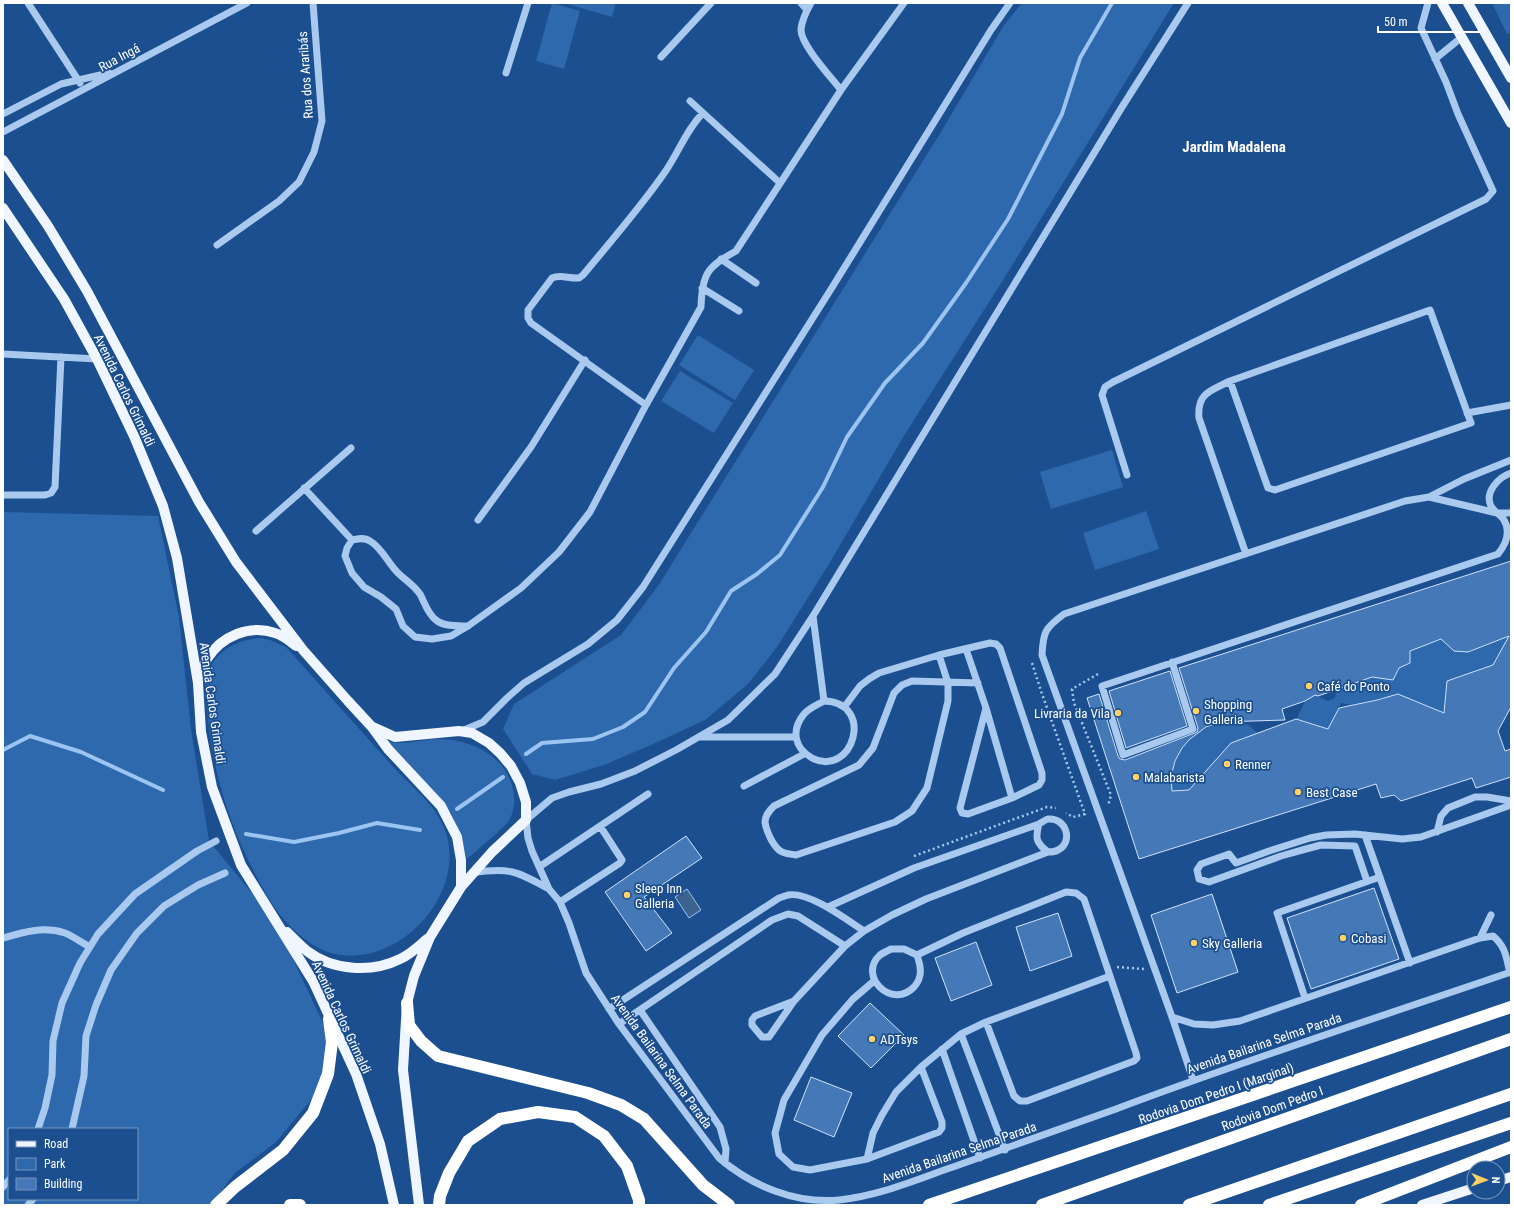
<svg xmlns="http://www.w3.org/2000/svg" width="1514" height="1208" font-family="'Roboto Condensed',sans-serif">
  <rect width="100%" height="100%" fill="#1b4f8f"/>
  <path fill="#2e69ad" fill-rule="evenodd" d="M552,3l28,8 -16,58 -28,-8z
    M564,3h52l-4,14z
    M1022,3h152l-174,282 -95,149 -76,130 -52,83 -29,37 -43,36 -54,25 -47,20 -49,15 -23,-6 -29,-45 11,-25 107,-69 37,-49 286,-459 60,-102z
    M1497,3h14v29l-4,2 -14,-29z
    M698,335l56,35 -19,30 -56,-35z
    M680,371l53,32 -19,30 -53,-32z
    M1112,450l11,37 -72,22 -11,-37z
    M1146,511l13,38 -64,21 -12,-37z
    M3,512l155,4 21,101 12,112 18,112 66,80 57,121 -17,53 -39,47 -41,31 -24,32h-208zM9,1129h128v70h-128z
    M1511,635v18l-13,3 -5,9 -46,16 -5,54 -8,-26 -36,-15 -47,11 -10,-2 -13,26 -18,-6 -17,4 13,-28 9,-4 13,6 7,-3 2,-9 35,-12 21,3 6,-12 11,-5v-12l35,-14 2,8 7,6 14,1z
    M261,638l9,2 16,7c36,41 73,81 109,122 18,19 41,36 50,61 23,63 -45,138 -110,124 -24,-5 -49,-29 -62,-49 -35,-56 -59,-120 -65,-187 -2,-15 -5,-32 0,-46 9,-22 30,-33 53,-34z
    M1220,722c17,0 25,-3 37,11l-26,10 -42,47 -17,1c-2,-36 16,-57 48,-69z
    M435,739c35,-1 75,17 79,57 1,8 -1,19 -6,26 -3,4 -8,7 -11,11 -10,9 -20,17 -30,26l-5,-21 -11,-25 -9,-13 -53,-58 14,1z"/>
  <path fill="#3c6290" stroke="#9cc4f0" d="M687,889l14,21 -12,8 -14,-21z"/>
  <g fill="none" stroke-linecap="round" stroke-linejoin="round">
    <path stroke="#9cc4f0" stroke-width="4" d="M3,750l27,-14 51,16 82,38
      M526,754l16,-11 51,-4 30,-12 22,-15 29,-44 32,-36 25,-41 26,-17 23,-19 43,-68 24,-50 38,-54 38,-40 43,-60 42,-64 54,-105 18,-56 32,-55
      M457,809l46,-32
      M246,834l48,8 45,-9 38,-10 43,7"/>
  </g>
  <path fill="#4478b7" stroke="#cfe3fa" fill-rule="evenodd" d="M1511,561v146l-13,24 7,20 6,-2v28l-35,11 -4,-10 -71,23 -7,-6 -13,3 -5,-14 -237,75 -52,-161 12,-4 19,62 2,3 5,1 72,-28 1,-4 -19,-60zM1509,636l-16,29 -46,16 -3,32 -46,-19 -21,6 -38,8 -11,21 -32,-10 -65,24 -42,47 -17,1 -1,-14 4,-16 7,-13 8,-9 16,-12 14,-5 65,-2 -3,-11 23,-8 10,-6 3,1 54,-19 21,3 6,-12 11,-5v-12l31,-12 13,12 14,1z
    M1170,671l17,55 -61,22 -17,-57z
    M686,836l16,22 -58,39 28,36 -26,18 -41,-59z
    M1374,888l25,71 -88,30 -24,-71z
    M1212,894l26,78 -61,21 -26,-78z
    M1058,913l14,43 -42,15 -14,-44z
    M976,942l16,43 -41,16 -16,-43z
    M870,1003l34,32 -33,33 -33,-32z
    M811,1077l41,16 -18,44 -40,-17z"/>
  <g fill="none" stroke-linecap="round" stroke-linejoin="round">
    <path stroke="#a9c9ee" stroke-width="2.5" stroke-dasharray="2 3" stroke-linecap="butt" d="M1032,663l10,31 43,120 -12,3 -7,-4
      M1098,674l-26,15 2,14 37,92 -3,11
      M914,856l133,-49 9,1
      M1117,967l27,2"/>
    <path stroke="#a9c9ee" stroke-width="7" d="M28,3l52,80
      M801,3l6,7
      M811,3c-4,7 -9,17 -10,26 -1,15 30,48 40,61
      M1188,3l-66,104 -309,509 -38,58 -47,46 -52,30 -41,21 -34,13 -32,8 -17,6 -26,22 2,18 4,13 17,38 11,13 9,21 17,50 33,51 100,134c33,28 76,46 120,42 40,-4 76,-20 114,-33 54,-19 108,-38 163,-58 130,-49 263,-92 395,-137
      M661,57l50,-54
      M1435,59l27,-22
      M506,73l22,-70
      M690,101l90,82
      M3,114l58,-30 48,-11
      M3,132l244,-129
      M217,245l62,-44 20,-19 15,-30 8,-31 -9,-118
      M721,259l35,24
      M702,288l37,23
      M3,354l94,5
      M1230,381l38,107 7,2 196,-67 -41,-113 -200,71c-20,10 -33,12 -31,37l47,136
      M646,405l-115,-82 -3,-5v-8l24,-32c9,-4 17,1 27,0l4,-3c28,-34 57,-67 82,-103 14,-20 21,-42 38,-59
      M1467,413l44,-8
      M1127,475l-25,-80 3,-8 8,-5 373,-183 7,-8 -35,-77 -12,-32 -25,-54 7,-25
      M304,488l48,52
      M3,495h42l6,-2 4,-6 6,-130
      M1429,497l68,16h14
      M478,520l53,-73 54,-87
      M256,531l95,-83
      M813,616l11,85
      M468,626c-9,0 -24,1 -32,-6 -9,-7 -11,-17 -16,-26 -8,-11 -14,-13 -22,-21 -10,-10 -16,-25 -28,-32 -6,-4 -12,-2 -18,-1l-5,8 -2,8 7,17 12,14 17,10 15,12 7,17 12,11 17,2 19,-3 17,-10 53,-38 38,-36 31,-40 56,-107 55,-98c1,-33 6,-40 35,-56l105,-161 63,-87
      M966,649l20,59 26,90
      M939,655l9,28v18l-21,87 -15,23 -17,11 -99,33c-5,-1 -13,-1 -17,-5 -7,-6 -13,-20 -14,-28 0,-7 5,-12 9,-16l85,-41 14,-17 21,-55 8,-8 10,-4 66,2
      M1172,662l21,67 -70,26 -21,-69 396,-132c8,-10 13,-22 6,-34 -3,-5 -10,-8 -13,-14 -7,-14 8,-29 20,-33
      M824,701c52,1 29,78 -12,57 -18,-10 -21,-28 -8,-44 5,-6 13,-9 20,-13z
      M845,706l15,-20 9,-7 10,-6 60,-18 51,-12 6,1 4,4 42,125v7l-3,5 -27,13 -44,16 -6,-1 -2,-5 26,-100
      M464,730l19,-8 24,-24 17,-15 64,-39 29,-24 26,-33 190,-301 158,-256 19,-27
      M699,737h97
      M744,786l60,-32
      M1039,824c-4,14 -3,19 9,28
      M1437,832l4,-16 7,-8 27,-11h12l24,4
      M1365,835l45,128
      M539,867l109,-73
      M472,873c37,-6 45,-2 77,16
      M1367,881l-12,-35 -34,-1 -15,4 -25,7 -72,26 -10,-3 -2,-9 4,-6 28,-10 7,9 33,-12 41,-13 16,-3 29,-1 47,5 19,-2 90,-32
      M560,902l60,-39 2,-3 -22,-34
      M3,938c21,-6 40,-12 62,-5 8,3 17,10 25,14
      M1480,938l11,-23
      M891,949h13l13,6c4,12 6,22 -3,32 -22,23 -57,-11 -34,-32 3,-2 7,-4 11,-6z
      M917,955l46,-22 103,-41 10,1 8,6 52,154 1,5 -3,3 -107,40h-7l-6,-5 -28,-74
      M874,981l-21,18 -31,36 -38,65 -9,33 4,21 14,13 17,3 57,-11 72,-27 3,-4v-6l-21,-55
      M1305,998l-28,-85 103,-36
      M794,1001l-39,15 -3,4v5l10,12h7l25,-36 51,-55 19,-15 28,-16 34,-16 122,-47c3,0 7,0 10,-2 16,-8 8,-33 -10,-31 -3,1 -6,3 -9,5l-125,44 -86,39
      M609,1009l170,-111c3,-1 6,-2 9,-3 21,-4 59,25 76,36
      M640,1010l80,117 6,22 -1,14
      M1172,1017l22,7 19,1 27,-4 240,-83 13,-2c13,11 13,21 17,37
      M619,1024l153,-104 16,-6 10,2 47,30
      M961,1034l44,116
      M942,1049l38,109
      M1193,1080l-21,-63 -130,-362c1,-23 3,-27 22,-41l341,-113 24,-4 35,-18 47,-19
      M38,1129l7,-21 7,-33 1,-34 9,-38 18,-40 18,-29 37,-40 62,-43 19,-10
      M72,1129l12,-53 2,-40 10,-31 15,-35 26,-37 27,-27 34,-21 27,-12
      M867,1159l6,-26 9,-18 14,-23 25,-25 40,-33 25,-12 124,-46
      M3,1187l6,-7
      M28,1205l5,-6"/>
    <path stroke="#f0f6ff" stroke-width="10" d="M1442,3l69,120
      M1468,3l43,75
      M3,160l45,66 39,65 112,211 37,60 67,88 45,51 24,26 16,22 53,57 16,31 4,23v27l-31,50 -16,39 -7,27 -4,67 16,135
      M3,208l61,91 33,60 37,77 29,70 14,52 21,125 3,49 11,55 29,78 72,116 43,93 24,70 14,61
      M198,682c3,-8 5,-16 9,-23 14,-23 43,-35 68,-26 7,2 15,8 21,13
      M373,727l22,10 64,-6 13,2 17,10 11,10 11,13 9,17 6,19v18l-34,32 -31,35
      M287,932c6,6 13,13 20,19 26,20 65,22 93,8 11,-5 19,-13 27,-20
      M1498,1181l13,-4
      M1422,1205l52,-17"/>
    <path stroke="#fff" stroke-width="12" d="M407,1003l2,22 12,16 17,15 150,37 33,12 23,14 59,66 26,20
      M216,1205l19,-18 48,-37 30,-37 15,-39 4,-32 -3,-23
      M290,1205h10
      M439,1205l1,-9 9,-23 19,-32 32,-22 38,-7 37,5 29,19 23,30 12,34v5
      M929,1205l582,-198
      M1042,1205l469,-166
      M1189,1205l322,-111
      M1269,1205l242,-82
      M1361,1205l150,-58"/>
  </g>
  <g fill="#ffd166" stroke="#1b4f8f" stroke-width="1.5">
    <circle cx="1309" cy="686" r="4"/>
    <circle cx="1196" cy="711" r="4"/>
    <circle cx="1118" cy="713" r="4"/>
    <circle cx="1227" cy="764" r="4"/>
    <circle cx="1136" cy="777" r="4"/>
    <circle cx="1298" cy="792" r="4"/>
    <circle cx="627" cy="895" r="4"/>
    <circle cx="1343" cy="938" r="4"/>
    <circle cx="1194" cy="943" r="4"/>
    <circle cx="872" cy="1039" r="4"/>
  </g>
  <g text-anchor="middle" stroke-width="3.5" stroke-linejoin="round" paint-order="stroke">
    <g font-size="13" fill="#fff" stroke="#1b4f8f">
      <text transform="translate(119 57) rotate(-28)" y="5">Rua Ingá</text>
      <text transform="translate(305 75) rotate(-94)" y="5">Rua dos Araribás</text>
      <text transform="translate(125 390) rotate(64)" y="5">Avenida Carlos Grimaldi</text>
      <text transform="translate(213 703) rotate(82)" y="5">Avenida Carlos Grimaldi</text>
      <text transform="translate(342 1017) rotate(65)" y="5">Avenida Carlos Grimaldi</text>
      <text transform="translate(1264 1043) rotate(-19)" y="5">Avenida Bailarina Selma Parada</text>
      <text transform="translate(662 1061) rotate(54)" y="5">Avenida Bailarina Selma Parada</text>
      <text transform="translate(1216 1093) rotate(-19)" y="5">Rodovia Dom Pedro I (Marginal)</text>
      <text transform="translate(1272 1108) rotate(-20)" y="5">Rodovia Dom Pedro I</text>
      <text transform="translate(959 1152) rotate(-19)" y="5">Avenida Bailarina Selma Parada</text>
    </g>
    <g font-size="13" fill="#fff" stroke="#1b4f8f" text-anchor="start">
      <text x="1317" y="691">Café do Ponto</text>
      <text x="1204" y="709">Shopping<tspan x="1204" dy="15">Galleria</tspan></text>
      <text x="1110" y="718" text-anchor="end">Livraria da Vila</text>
      <text x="1235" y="769">Renner</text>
      <text x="1144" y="782">Malabarista</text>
      <text x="1306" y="797">Best Case</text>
      <text x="635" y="893">Sleep Inn<tspan x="635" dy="15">Galleria</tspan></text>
      <text x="1351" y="943">Cobasi</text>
      <text x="1202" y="948">Sky Galleria</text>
      <text x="880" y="1044">ADTsys</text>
    </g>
    <g font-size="15" font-weight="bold" fill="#fff" stroke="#1b4f8f">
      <text x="1234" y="152">Jardim Madalena</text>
    </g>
  </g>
  <rect width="1514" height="1208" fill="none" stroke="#ffffff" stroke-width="8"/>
  <rect x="8" y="1128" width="130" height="72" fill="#1b4f8f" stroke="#7695bc"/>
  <rect x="16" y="1141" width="20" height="6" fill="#f0f6ff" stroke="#7695bc"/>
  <text x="44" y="1148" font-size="12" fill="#ffffff">Road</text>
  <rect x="16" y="1158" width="20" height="12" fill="#2e69ad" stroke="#7695bc"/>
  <text x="44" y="1168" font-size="12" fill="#ffffff">Park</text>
  <rect x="16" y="1178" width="20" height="12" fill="#4478b7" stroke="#7695bc"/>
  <text x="44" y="1188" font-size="12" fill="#ffffff">Building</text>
  <g transform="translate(1486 1180) rotate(91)"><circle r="19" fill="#1b4f8f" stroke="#7695bc"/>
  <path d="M0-3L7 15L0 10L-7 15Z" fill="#ffd166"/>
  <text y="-6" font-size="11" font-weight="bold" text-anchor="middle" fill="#ffffff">N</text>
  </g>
  <path d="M1378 26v6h101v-6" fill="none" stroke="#ffffff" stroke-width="2"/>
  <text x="1384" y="26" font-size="12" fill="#ffffff" stroke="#1b4f8f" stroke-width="3" paint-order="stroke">50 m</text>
</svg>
